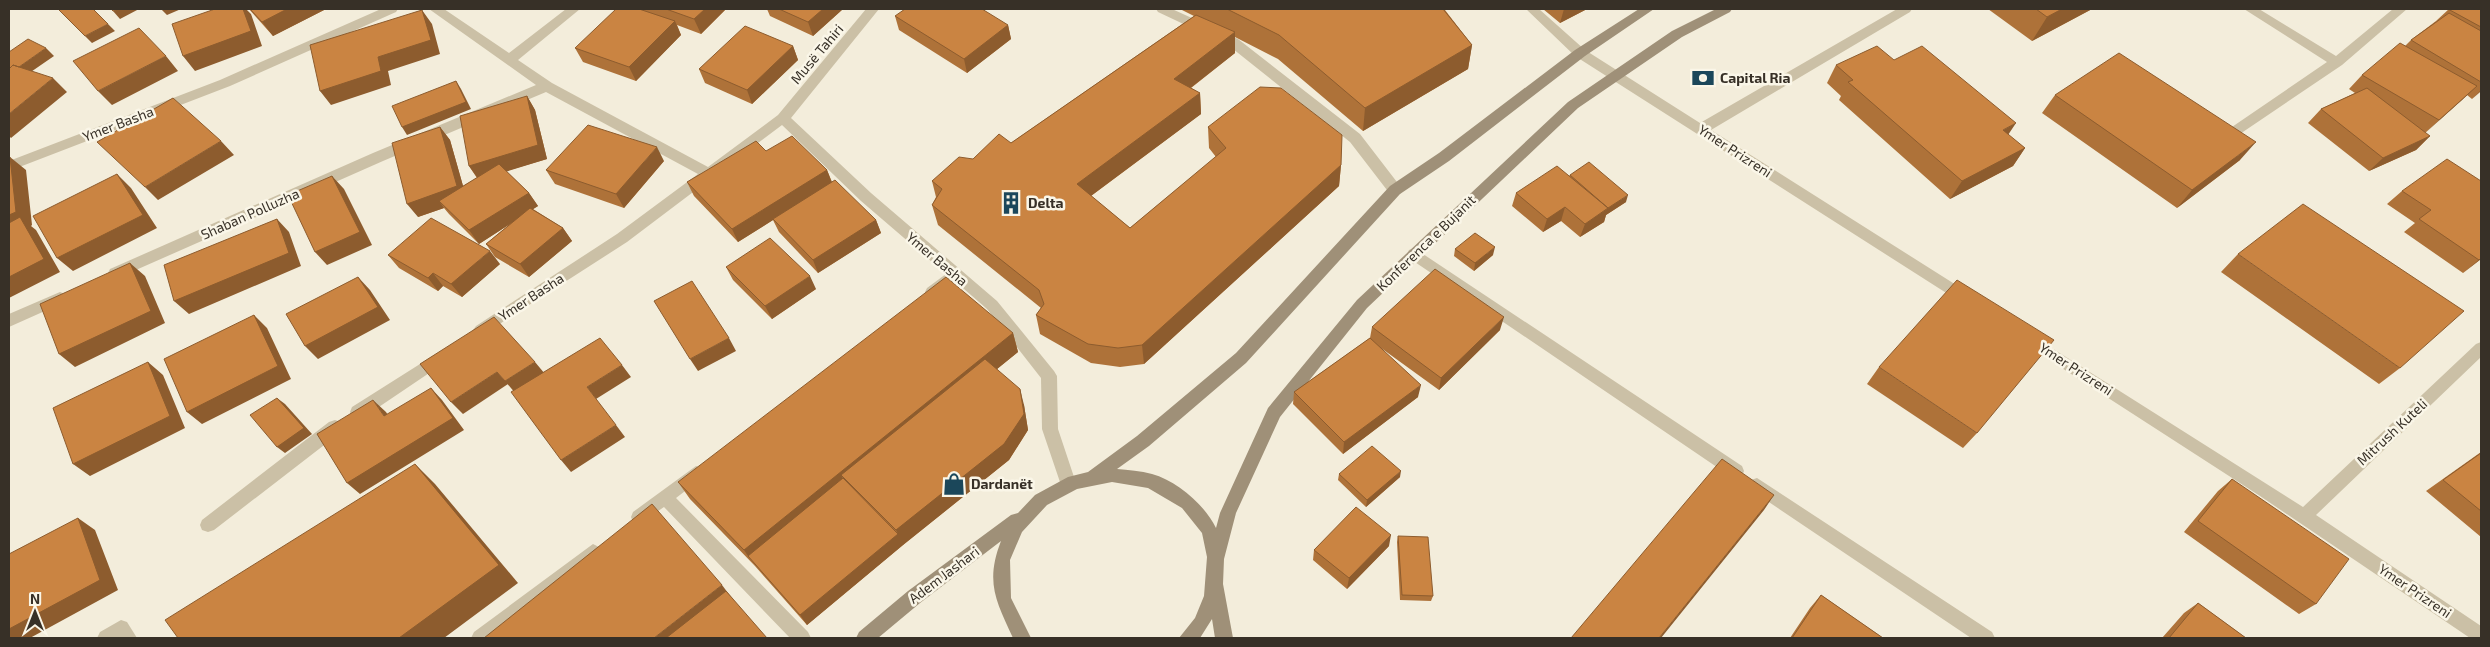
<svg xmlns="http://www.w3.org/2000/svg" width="2490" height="647" font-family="'Exo 2',sans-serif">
  <rect width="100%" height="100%" fill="#f3eddb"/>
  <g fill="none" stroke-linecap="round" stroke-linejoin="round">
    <path fill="#cbc0a6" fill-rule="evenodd" d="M1414,248l328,218 2,5 -2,5 -6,2 -6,-2 -321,-218 -2,-4 2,-4z
      M1757,478l235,154 3,6h-24l-220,-148 -2,-5 2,-5z"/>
    <path fill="#cbc0a6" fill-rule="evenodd" d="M381,9h17l-2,3 -166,74 -221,85v-10l211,-81z
      M429,9h15l65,44 57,-44h14l-62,51 34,23 156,84 70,-52 88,-106h13l-88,109 80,75 126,108 57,70 3,5 1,53 18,54 -2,5 -6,2 -6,-2 -20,-59 -1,-51 -54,-69 -31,-27 -19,14h-10l-2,-4 2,-4 19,-14 -85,-73 -79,-76 -155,117 -146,94 -5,-2 -3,-4 3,-4 141,-92 81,-60 -152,-82 -163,69 -263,116h-10l-2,-4 2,-4 263,-116 163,-68z
      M1156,9h16l66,30 122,95 40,52 2,4 -2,4h-10l-40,-52 -122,-97 -70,-33z
      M1526,9h13l46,41 115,73 197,-114h15l-2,3 -199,118 261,165 2,4 -2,4 -5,2 -5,-2 -387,-247z
      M2244,9h15l77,47 57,-47h14l-65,56 -108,73 -7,-5 2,-4 98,-67z
      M60,292l5,2 2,4 -2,4 -56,25v-13z
      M2028,333l275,174 173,-163 5,-2v15l-165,158 165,111v12h-11l-210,-142 -237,-153 -3,-4 3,-4z
      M439,352l5,1 3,5 -3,5 -80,54 -6,2 -6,-2 -2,-5 2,-5z
      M335,420l6,2 2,5 -2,5 -127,98 -6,2 -6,-2 -2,-5 2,-5 127,-98z
      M696,466l6,2 2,5 -2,5 -26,20 132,134 3,6h-21l-126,-131 -25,17 -6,-2 -2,-5 2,-5z
      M593,544l6,3 2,5 -2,5 -105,81h-23l3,-6z
      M121,620l6,2 10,16h-40l3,-6z"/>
    <path fill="#9f9078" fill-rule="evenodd" d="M1639,9h15l-69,47 -136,105 -49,33 -154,169 -97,83 -32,23c11,1 24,2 35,5 25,7 53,31 64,54l4,-15 48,-105 89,-108 211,-198 104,-71 44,-22h16l-2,3 -48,25 -104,71 -211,200 -87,109 -44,96 -12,46 -1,25 10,54h-18l-3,-19 -12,19h-21l16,-20 9,-22 3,-39 -5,-24 -20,-25 -34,-20 -36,-6 -35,7 -30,16 -25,27 -12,28 1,38 20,40h-18c-17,-37 -28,-56 -12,-97l-81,62 -42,35h-22l3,-6 49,-41 103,-76 7,-2 17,-18 33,-18 20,-5 49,-36 99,-83 154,-167 49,-33 136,-103z"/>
  </g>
  <path fill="#ae7239" d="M249,9h77l-53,27z
    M642,9h84l-25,25 -24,-9 4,10 -45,46 -53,-19 -8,-14 67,-38z
    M767,9h76l-30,27 -43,-20z
    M1180,9h268l-3,1 27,35 -4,24 -105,62 -85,-72 -43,-22v16l-44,35 9,5 1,21 -110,82 39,32 86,-71 -7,-9 -1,-21 133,38 -2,21 -195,178 -24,3 -29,-4 -51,-29 -4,-19 5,-7 -103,-83 -6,-20 4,-8 -4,-16 41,-22 38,-16 183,-127z
    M1543,9h44l-27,14z
    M1988,9h104l-60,32z
    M2449,9h32v82l-9,8 -5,-4 -42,38 5,3 -14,14 -47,21 -61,-48 13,-14 34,-16 -6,-4 13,-14 43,-29 6,-6 25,-19z
    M895,16l113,9 3,14 -44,34 -68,-43z
    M793,46l5,14 -46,44 -47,-21 -6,-14z
    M1894,60l131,88 -12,18 -63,33 -111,-99 2,-4 -14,-13 9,-18z
    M2055,95l185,65 -63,48 -135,-95z
    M527,96l8,14 12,49 -41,12 23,22 9,13 -5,3 30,19 9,13 -43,36 -34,-20 -9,-13 24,-20 -31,20 -30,-30 -5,-6 -26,9 22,-90 10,13 13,46 14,-8 -8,-12z
    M766,151l61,19 5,12 44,38 5,13 -63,40 -39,-41 -6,-12 -35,22 -44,-46 -7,-14z
    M664,161l-40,47 -69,-24 -9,-14z
    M1570,175l56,27 -20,13 -2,7 -24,15 -19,-16 -18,11 -31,-26 4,-13 53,-17z
    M2481,181v78l-18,14 -59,-41 11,-9 -28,-19 15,-13z
    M1455,249l38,6 -19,16 -20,-15z
    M2238,254l162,114 -21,16 -158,-112z
    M388,255l112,9 -38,33 -19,-11 -5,5 -39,-23z
    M726,267l90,22 -44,30 -39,-39z
    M1372,327l128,3 -61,60 -58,-42 37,49 -75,57 -50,-50 1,-12 76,-54z
    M1013,333l5,19 -21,17 27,36 4,25 -19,30 -106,85 -96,80 -52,-59 -65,-67 -12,-17z
    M1879,367l98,66 -14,15 -96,-64z
    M2481,452v85l-55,-46z
    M1339,474l61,3 -34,30 -28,-27z
    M2232,479l84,125 -17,10 -115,-82 34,-41z
    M1398,536l35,60 -2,5 -31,-1 -3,-58z
    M1389,546l-42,43 -34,-29 1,-10z
    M1821,595l62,43h-93l20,-30z
    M2198,603l48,35h-84l22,-25z"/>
  <path fill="#8d5c2e" d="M118,9h21l-19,10 -7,-8z
    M161,9h20l-14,6z
    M243,9h3l5,5 11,32 -67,25 -12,-15z
    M287,9h39l-53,27 -11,-14z
    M705,9h21l-25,25 -7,-15z
    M823,9h20l-30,27 -5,-14z
    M1564,9h23l-27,14z
    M2062,9h30l-60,32 15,-24z
    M422,10l10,14 8,30 -52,17 3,14 -60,20 -11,-14 58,-34z
    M675,21l6,14 -45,46 -7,-14z
    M108,24l7,7 -23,12 -7,-7z
    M1008,25l3,14 -44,34 -3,-14z
    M1235,32v21l-60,47 -1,-21z
    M1472,45l-4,24 -105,62 2,-23z
    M793,46l5,14 -46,44 -5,-14z
    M46,48l8,8 -45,31v-13z
    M166,56l12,15 -66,34 -14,-14z
    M53,78l14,14 -56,46 -2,-2v-22z
    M456,81l5,8 10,20 -64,26 -5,-8z
    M2477,86l-15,14 -38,34 15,-14z
    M2481,90v1l-9,8z
    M1200,93l1,21 -121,90 -3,-20z
    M527,96l8,14 12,49 -68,21 -10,-14z
    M2016,123l-12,18 -1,-11z
    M440,127l10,13 17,60 -28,1 5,7 -26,9 -11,-13z
    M2430,136l-14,14 -47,21 14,-13z
    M221,141l13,14 -76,45 -13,-13z
    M2256,142l-16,18 -63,48 15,-18z
    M657,147l7,14 -40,47 -8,-14z
    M2025,148l-12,18 -63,33 12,-18z
    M10,157l16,13 6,55 -1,1 5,4 24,42 -51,26v-83z
    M1341,165l-2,21 -195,178 -2,-19z
    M827,170l5,13 -59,36v1l-35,22 -6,-13z
    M117,174l14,14 26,40 -84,43 -16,-13z
    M332,176l12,13 28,56 -45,20 -12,-13z
    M529,193l9,13 -59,38 -10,-14z
    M1628,195l-2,7 -20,13 -2,7 -24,15 5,-13z
    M1565,207l-4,14 -18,11 4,-13z
    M277,219l12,13 12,34 -112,48 -15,-13z
    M876,220l5,13 -63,40 -5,-13z
    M563,228l9,13 -43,36 -9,-13z
    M1495,247l-2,8 -19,16 1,-8z
    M490,251l10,13 -38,33 -11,-13z
    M2481,258v1l-18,14z
    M130,263l15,13 20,47 -90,44 -16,-13z
    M433,273l10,13 -5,5 -10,-13z
    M810,276l6,13 -44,30 -7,-13z
    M358,277l12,13 20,30 -72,39 -13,-13z
    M254,315l13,13 24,51 -89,45 -15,-12z
    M1504,317l-4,13 -61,60 2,-12z
    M1013,333l5,19 -165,134 -12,-11 8,15 -101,66 -4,-6z
    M729,338l7,13 -38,20 -8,-12z
    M148,362l15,13 22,53 -95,48 -17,-12z
    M535,362l10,12 -29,20 -11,-13z
    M622,365l9,12 -35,22 -9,-12z
    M497,372l11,12 -45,30 -12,-12z
    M1421,385l-3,12 -75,57 1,-12z
    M431,388l11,12 22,30 -104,64 -13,-11z
    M1020,389l4,16 4,25 -19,30 -106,85 -96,80 -7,-10 98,-81 -2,-4z
    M277,398l8,6 27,30 -27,19 -8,-6z
    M373,400l13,12 10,16 -12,-12z
    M616,425l9,12 -54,35 -10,-12z
    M415,464l20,20 83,99 -74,55h-45z
    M1401,471l-1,6 -34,30 1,-7z
    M1774,495l-10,15 -103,128h-2z
    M78,518l17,12 23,60 -88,48h-21v-9z
    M1391,535l-2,11 -42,43 2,-11z
    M722,585l12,16 -47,37h-33z"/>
  <path fill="#ca8442" stroke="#8d5c2e" d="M58,9h35l15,15 -23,12z
    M111,9h7l-5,2z
    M215,9h28l8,22 -68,25 -11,-32z
    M250,9h37l-25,13z
    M616,9h23l36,12 -46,46 -54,-19z
    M666,9h39l-11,10z
    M779,9h44l-15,13z
    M905,9h77l26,16 -44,34 -69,-43z
    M1227,9h216l29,36 -107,63 -86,-73z
    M2036,9h26l-15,8z
    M2448,9h33v18z
    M422,10l9,30 -53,17 3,14 -61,20 -10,-46z
    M2449,13l32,18v51l-70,-42z
    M1196,15l39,17 -61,47 26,14 -123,91 53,44 96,-80 -18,-21 52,-40 21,1 61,47 -1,30 -199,180 -24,3 -30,-4 -52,-29 8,-11 -5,-14 -107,-85 10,-16 -10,-8 27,-24 14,2 26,-25 12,9z
    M745,26l48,20 -46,44 -48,-21z
    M139,28l27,28 -68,35 -25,-30z
    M28,39l18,9 -27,19 -6,-2 -4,4v-17z
    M2400,43l77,43 -38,34 -77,-45z
    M1877,46l17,14 28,-14 94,77 -13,7 22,18 -63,33 -114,-99 5,-2 -17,-15z
    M2119,53l137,89 -64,48 -137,-95z
    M13,65l40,13 -44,36v-45z
    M456,81l10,21 -64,25 -10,-21z
    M2367,88l63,48 -47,22 -62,-49z
    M527,96l11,49 -69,21 -9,-50z
    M173,98l48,43 -76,46 -48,-45z
    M588,125l69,22 -41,47 -70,-24z
    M440,127l17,59 -50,18 -15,-61z
    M792,136l35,34 -95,59 -45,-47 69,-41 10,10z
    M9,157h1l6,55 -7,3z
    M2447,159l34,22v77l-2,2 -60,-41 12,-9 -29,-19z
    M1589,162l39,33 -20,13 -38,-33z
    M499,164l30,29 -60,37 -30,-29z
    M1557,166l51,42 -23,16 -20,-17 -18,12 -31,-26z
    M117,174l26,41 -86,43 -24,-42z
    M332,176l28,56 -45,20 -27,-57z
    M835,180l41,40 -63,40 -40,-41z
    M2303,204l161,107 -64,57 -162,-114z
    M530,208l33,20 -43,36 -34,-20z
    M20,217l24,42 -35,18v-54z
    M431,218l59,33 -39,33 -18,-11 -5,5 -40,-23z
    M277,219l12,34 -115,48 -10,-36z
    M1475,233l20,14 -20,16 -20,-14z
    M770,238l40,38 -45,30 -39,-39z
    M130,263l21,48 -92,43 -19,-50z
    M1435,269l69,48 -63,61 -69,-51z
    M358,277l20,30 -73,39 -19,-32z
    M946,277l67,56 -269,217 -66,-68z
    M1957,280l97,60 -77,93 -98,-66z
    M692,281l37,57 -39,21 -36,-58z
    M254,315l24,51 -91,46 -23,-53z
    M494,317l41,45 -30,19 -8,-9 -46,30 -31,-38z
    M600,338l22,27 -35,22 29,38 -55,35 -50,-68z
    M1370,338l51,47 -77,57 -50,-50z
    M985,359l35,30 4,25 -20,30 -108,86 -55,-55z
    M148,362l22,54 -97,48 -20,-56z
    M431,388l22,30 -106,65 -30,-49 56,-34 11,16z
    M277,398l27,30 -27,19 -27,-32z
    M1372,446l29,25 -34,29 -28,-26z
    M2481,453v58l-38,-31z
    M1722,459l52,36 -115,143h-88z
    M415,464l84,101 -100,73h-221l-13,-18z
    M843,478l55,56 -98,81 -52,-59z
    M2232,479l117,80 -33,45 -118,-83z
    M652,504l70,81 -68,53h-170z
    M1356,507l35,28 -42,43 -35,-28z
    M78,518l22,62 -91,49v-75z
    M1398,536l30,1 5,59 -31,-1z
    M726,591l41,47h-101z
    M1821,595l62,43h-91z
    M2198,603l48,35h-77z"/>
  <defs>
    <symbol id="bank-bare" viewBox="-9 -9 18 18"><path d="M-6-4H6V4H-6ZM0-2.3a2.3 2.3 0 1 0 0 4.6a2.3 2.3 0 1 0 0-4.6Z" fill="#1b475a" stroke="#faf6e8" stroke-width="2.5" paint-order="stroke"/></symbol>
    <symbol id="building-bare" viewBox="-9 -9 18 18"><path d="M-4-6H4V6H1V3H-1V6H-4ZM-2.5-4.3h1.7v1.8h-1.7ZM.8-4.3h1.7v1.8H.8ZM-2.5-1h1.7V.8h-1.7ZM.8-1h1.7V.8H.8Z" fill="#1b475a" stroke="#faf6e8" stroke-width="2.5" paint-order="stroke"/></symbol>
    <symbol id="shop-bare" viewBox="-9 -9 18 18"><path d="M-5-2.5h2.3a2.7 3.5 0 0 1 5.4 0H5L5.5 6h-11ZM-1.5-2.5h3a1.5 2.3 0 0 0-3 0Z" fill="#1b475a" stroke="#faf6e8" stroke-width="2.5" paint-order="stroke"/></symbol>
  </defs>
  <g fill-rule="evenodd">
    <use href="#bank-bare" x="1687" y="62" width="32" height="32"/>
    <use href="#building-bare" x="995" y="187" width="32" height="32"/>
    <use href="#shop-bare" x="938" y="468" width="32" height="32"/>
  </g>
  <g text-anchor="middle" stroke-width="5" stroke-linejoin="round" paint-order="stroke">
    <g font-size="14" fill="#373027" stroke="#faf6e8">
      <text transform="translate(817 54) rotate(-50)" y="5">Musë Tahiri</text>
      <text transform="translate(118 124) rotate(-21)" y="5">Ymer Basha</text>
      <text transform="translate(1735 151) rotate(33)" y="5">Ymer Prizreni</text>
      <text transform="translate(250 214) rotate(-24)" y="5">Shaban Polluzha</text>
      <text transform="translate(1426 243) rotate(-44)" y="5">Konferenca e Bujanit</text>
      <text transform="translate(937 259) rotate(40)" y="5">Ymer Basha</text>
      <text transform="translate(531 297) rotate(-33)" y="5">Ymer Basha</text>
      <text transform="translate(2076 369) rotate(33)" y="5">Ymer Prizreni</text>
      <text transform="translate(2392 432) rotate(-43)" y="5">Mitrush Kuteli</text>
      <text transform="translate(944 575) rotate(-37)" y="5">Adem Jashari</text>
      <text transform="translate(2415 591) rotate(34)" y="5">Ymer Prizreni</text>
    </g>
    <g font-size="14" font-weight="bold" fill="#373027" stroke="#faf6e8" text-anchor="start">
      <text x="1720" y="83">Capital Ria</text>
      <text x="1028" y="208">Delta</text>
      <text x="971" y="489">Dardanët</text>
    </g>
  </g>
  <rect width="2490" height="647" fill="none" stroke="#373027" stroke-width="20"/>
  <g transform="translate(35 612)" stroke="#faf6e8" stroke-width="4" paint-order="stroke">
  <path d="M0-4L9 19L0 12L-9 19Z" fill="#373027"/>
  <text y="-8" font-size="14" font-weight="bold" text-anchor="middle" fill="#373027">N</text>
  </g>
</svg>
